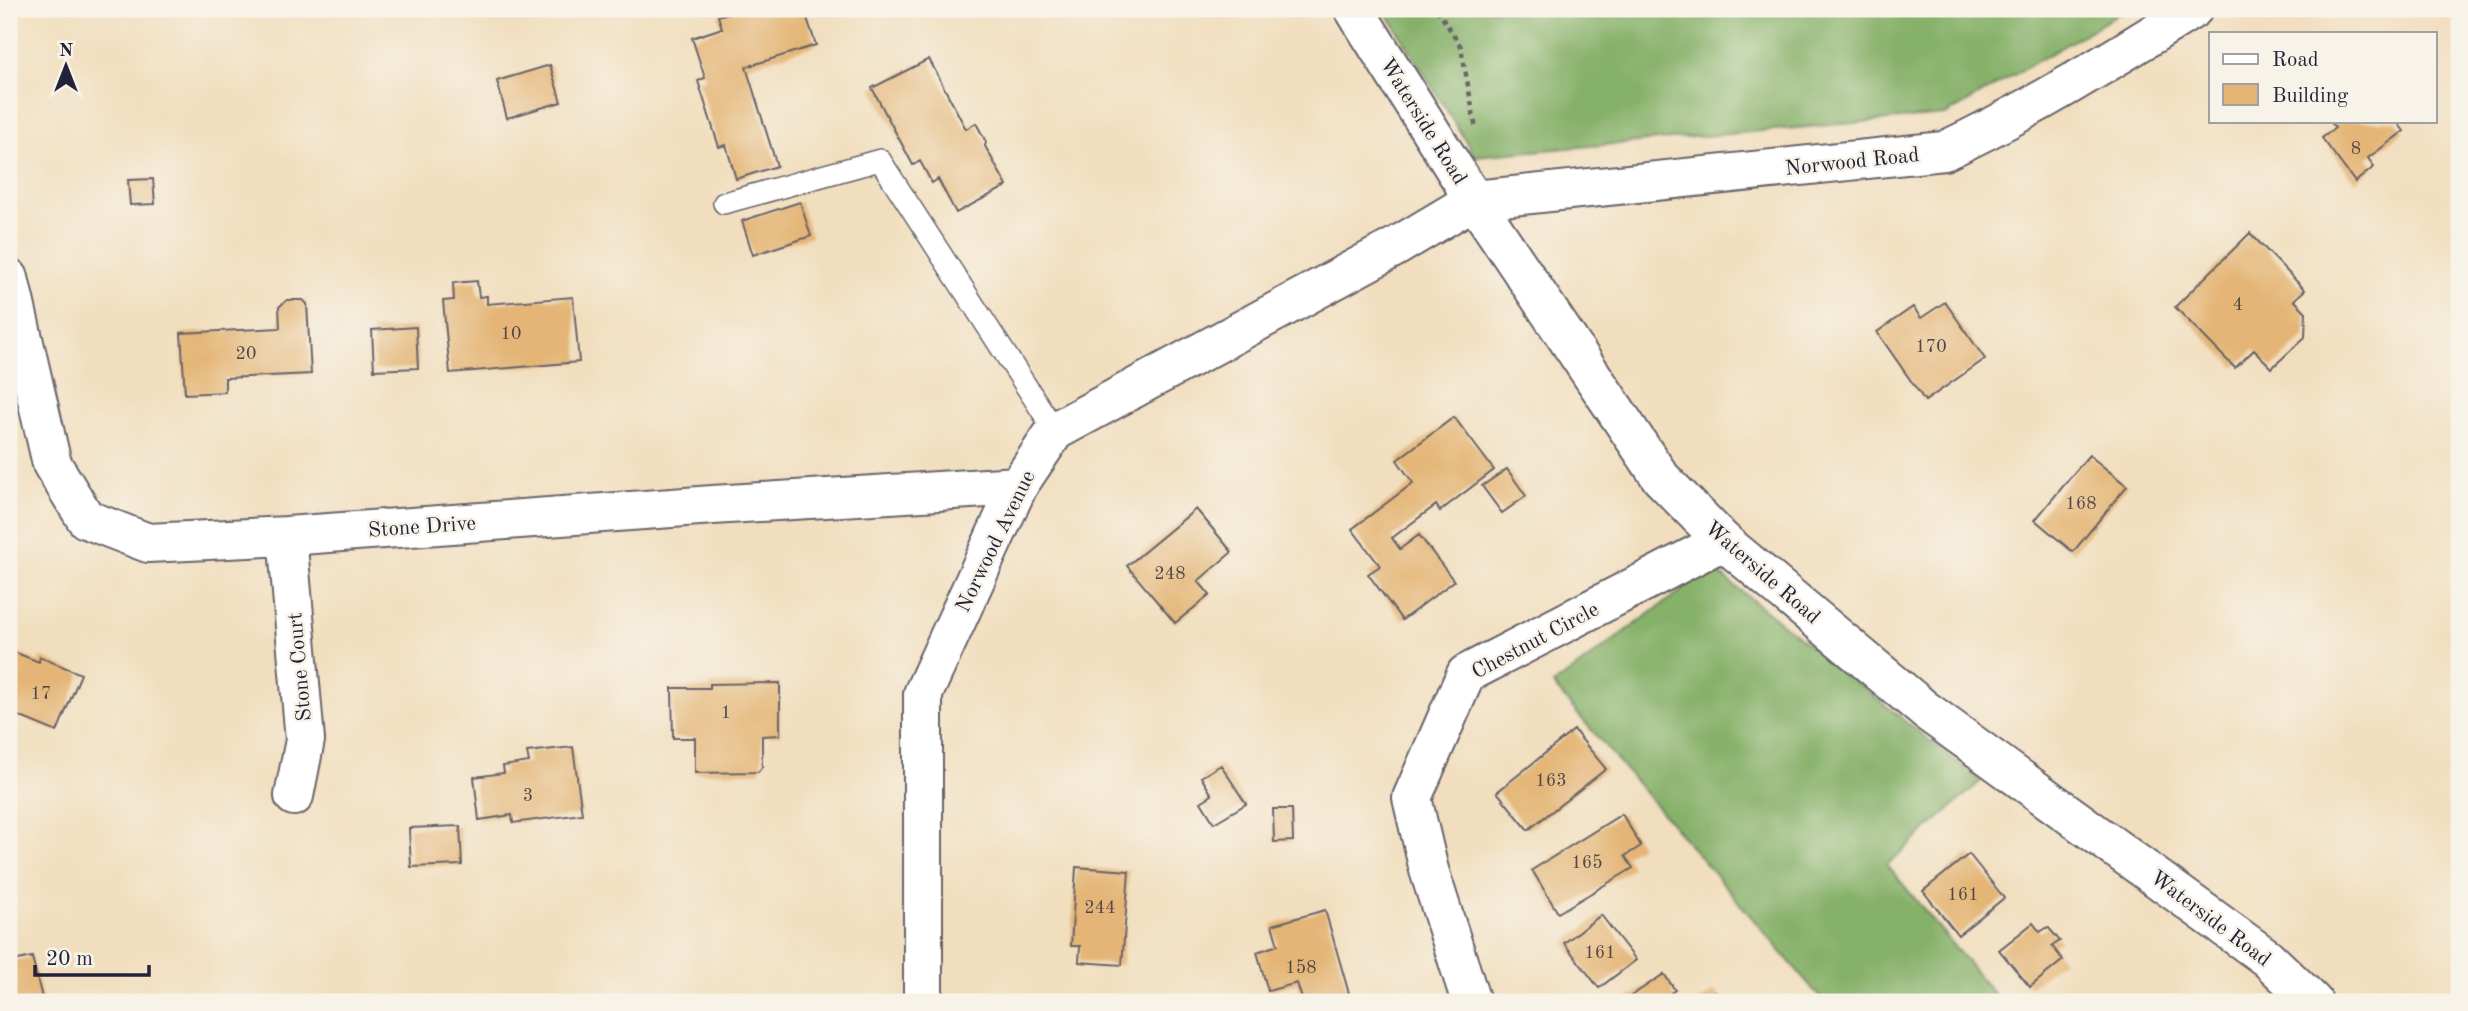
<svg xmlns="http://www.w3.org/2000/svg" width="2468" height="1011" font-family="'Old Standard TT',serif">
  <rect width="100%" height="100%" fill="#f7f3e8"/>
  <filter id="ink" filterUnits="userSpaceOnUse"><feTurbulence type="fractalNoise" baseFrequency=".0143" numOctaves="2"/><feDisplacementMap in="SourceGraphic" scale="14" xChannelSelector="R" yChannelSelector="G"/><feConvolveMatrix kernelMatrix="1 2 1 2 8 2 1 2 1" color-interpolation-filters="sRGB"/></filter>
  <filter id="wash" filterUnits="userSpaceOnUse"><feTurbulence type="fractalNoise" baseFrequency=".00686" numOctaves="4" result="noise"/><feDisplacementMap in="SourceGraphic" scale="28" xChannelSelector="R" yChannelSelector="G"/><feGaussianBlur stdDeviation="1.57" result="paint"/><feColorMatrix in="noise" values="0 0 0 0 0 0 0 0 0 0 0 0 0 0 0 0 0 1.4 0 .05"/><feComposite in="paint" operator="in"/></filter>
  <g filter="url(#wash)">
    <rect width="100%" height="100%" fill="#f1debe"/>
    <path fill="#86b169" stroke="#546a52" stroke-width="2" d="M1384,9h743l-182,106 -470,41z
      M1712,568l269,213 -94,84 113,137h-176l-271,-317z"/>
    <g id="blocks">
      <path fill="#e4b576" d="M742,9h62l12,36 -70,22 31,99 -41,13 -10,-34 -7,2 -21,-66 7,-3 -13,-40 30,-10 -4,-12z
        M929,59l37,70 10,-6 10,19 -1,4 22,40 -51,27 -18,-34 -6,4 -12,-22 -7,4 -41,-77z
        M550,65l11,37 -54,16 -10,-37z
        M2330,121h66l8,10 -36,27 6,9 -19,15 -33,-44 13,-10z
        M153,179l2,25 -25,1 -2,-25z
        M800,202l11,34 -58,19 -11,-34z
        M2250,233l55,57 -11,10 12,12 -1,25 -33,31 -18,-18 -19,18 -60,-61z
        M477,281l2,16 8,-1v8l86,-7 6,65 -129,11 -7,-72 11,-1 -1,-17z
        M287,300h16l4,4 4,70 -86,4v14l-40,2 -4,-61 99,-5 -1,-21z
        M1945,302l40,57 -60,42 -48,-69 36,-25 8,11z
        M416,327l2,41 -44,2 -2,-40z
        M1454,417l40,53 -54,41 -4,-6 -44,33 8,11 19,-14 35,46 -52,39 -34,-46 12,-8 -28,-37 61,-46 -16,-23z
        M2089,455l38,31 -54,66 -38,-32z
        M1507,469l19,27 -24,17 -20,-27z
        M1196,509l36,43 -34,29 12,14 -35,28 -48,-57z
        M9,650l30,12 1,-5 41,17 -24,58 -48,-20z
        M780,683v52l-18,1v31l-4,5 -63,1v-35h-22l-1,-50h38v-4z
        M1574,730l32,39 -78,61 -31,-38z
        M573,747l9,67 -69,9 -1,-8 -33,5 -5,-43 30,-4 -1,-7 26,-4 -2,-10z
        M1221,765l25,39 -32,19 -13,-21 11,-7 -11,-18z
        M1273,809h19l1,32 -19,1z
        M1622,814l19,32 -16,10 8,12 -75,45 -26,-43z
        M460,826l2,39 -51,2 -2,-39z
        M1969,854l35,44 -46,37 -35,-44z
        M1076,867l53,4 -7,94 -43,-3 1,-16h-9z
        M1325,910l25,87 -18,5h-29l-6,-19 -29,8 -11,-39 21,-7 -6,-20z
        M1601,915l35,45 -37,28 -35,-45z
        M2033,923l7,9 8,-5 12,14 -8,5 11,14 -33,27 -31,-37z
        M32,957l11,45h-34v-40z
        M1664,974l11,16 -4,3 7,9h-56z
        M1715,991l8,11h-25z"/>
    </g>
  </g>
  <g filter="url(#ink)">
    <use href="#blocks" fill-opacity="0" stroke="#6a6469" stroke-width="2"/>
    <g fill="none" stroke-linecap="round" stroke-linejoin="round">
      <defs>
        <path id="lane" d="M724,203l156,-43 175,271"/>
        <path id="street" d="M9,278l43,186 34,55 62,24 139,-7 426,-31 305,-19
          M287,536l18,204 -11,56
          M1471,1002l-42,-132 -17,-72 54,-124 257,-133"/>
        <path id="secondary" d="M1354,9l120,191 187,278 62,63 202,169 342,248 46,44
          M923,1002v-308l95,-208 37,-55 342,-185 77,-46 470,-49c87,-41 168,-91 249,-142"/>
      </defs>
      <use href="#lane" stroke="#6a6469" stroke-width="24"/>
      <use href="#street" stroke="#6a6469" stroke-width="42"/>
      <use href="#secondary" stroke="#6a6469" stroke-width="42"/>
      <path stroke="#6a6469" stroke-width="4.5" stroke-dasharray="5 5" stroke-linecap="butt" d="M1437,9l24,38 15,82"/>
      <use href="#lane" stroke="#fff" stroke-width="21"/>
      <use href="#street" stroke="#fff" stroke-width="38"/>
      <use href="#secondary" stroke="#fff" stroke-width="38"/>
    </g>
  </g>
  <g text-anchor="middle" stroke-width="5" stroke-linejoin="round" paint-order="stroke">
    <g font-size="18" fill="#52474a">
      <text x="2356" y="154">8</text>
      <text x="2238" y="310">4</text>
      <text x="511" y="339">10</text>
      <text x="1931" y="352">170</text>
      <text x="246" y="359">20</text>
      <text x="2081" y="509">168</text>
      <text x="1170" y="579">248</text>
      <text x="41" y="699">17</text>
      <text x="726" y="718">1</text>
      <text x="1551" y="786">163</text>
      <text x="528" y="801">3</text>
      <text x="1587" y="868">165</text>
      <text x="1963" y="900">161</text>
      <text x="1100" y="913">244</text>
      <text x="1600" y="958">161</text>
      <text x="1301" y="973">158</text>
    </g>
    <g font-size="21" fill="#22223b" stroke="#f7f3e8">
      <text transform="translate(1424 121) rotate(58)" y="7">Waterside Road</text>
      <text transform="translate(1852 161) rotate(-6)" y="7">Norwood Road</text>
      <text transform="translate(422 526) rotate(-4)" y="7">Stone Drive</text>
      <text transform="translate(995 541) rotate(-64)" y="7">Norwood Avenue</text>
      <text transform="translate(1763 572) rotate(41)" y="7">Waterside Road</text>
      <text transform="translate(1535 640) rotate(-28)" y="7">Chestnut Circle</text>
      <text transform="translate(299 667) rotate(-95)" y="7">Stone Court</text>
      <text transform="translate(2211 918) rotate(37)" y="7">Waterside Road</text>
    </g>
  </g>
  <rect width="2468" height="1011" fill="none" stroke="#f7f3e8" stroke-width="35"/>
  <rect x="2209" y="32" width="228" height="91" fill="#f7f3e8" stroke="#a29fa3" stroke-width="2"/>
  <rect x="2223" y="54" width="35" height="10" fill="#ffffff" stroke="#a29fa3" stroke-width="2"/>
  <text x="2272" y="66" font-size="21" fill="#22223b">Road</text>
  <rect x="2223" y="84" width="35" height="21" fill="#e4b576" stroke="#a29fa3" stroke-width="2"/>
  <text x="2272" y="102" font-size="21" fill="#22223b">Building</text>
  <g transform="translate(66 66)" stroke="#f7f3e8" stroke-width="5" paint-order="stroke">
  <path d="M0-5L12 26L0 18L-12 26Z" fill="#22223b"/>
  <text y="-10" font-size="19" font-weight="bold" text-anchor="middle" fill="#22223b">N</text>
  </g>
  <path d="M35 965v10h114v-10" fill="none" stroke="#22223b" stroke-width="3.5"/>
  <text x="46" y="965" font-size="21" fill="#22223b" stroke="#f7f3e8" stroke-width="5" paint-order="stroke">20 m</text>
</svg>
